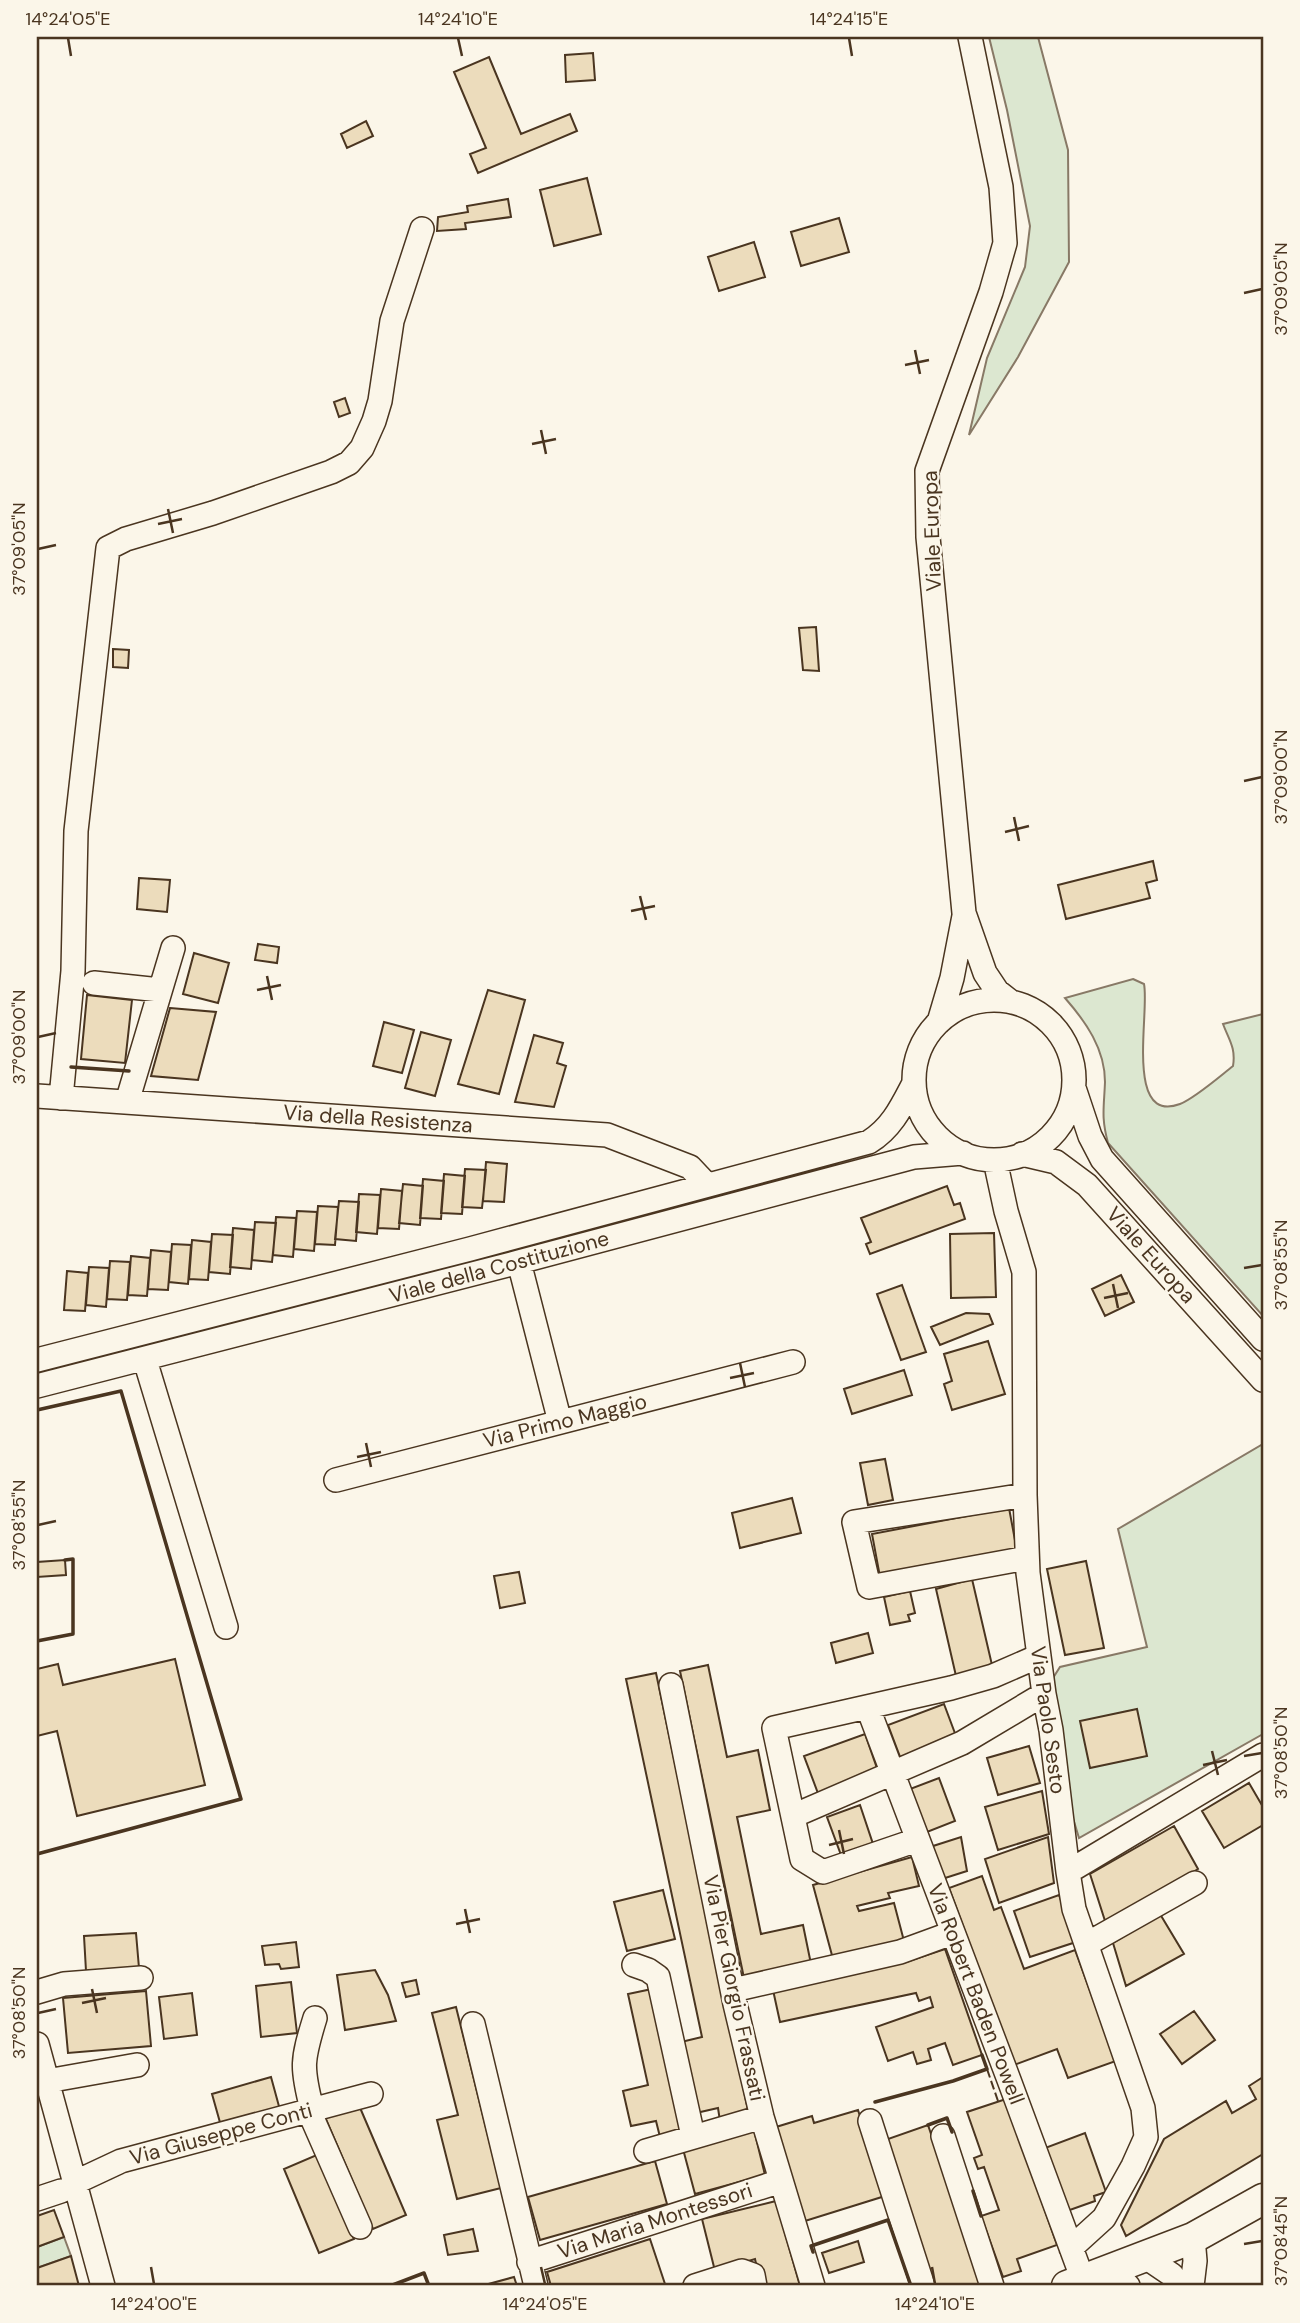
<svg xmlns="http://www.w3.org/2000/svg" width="1300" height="2323" font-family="'DM Sans',sans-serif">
  <rect width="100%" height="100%" fill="#fbf6e9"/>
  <path fill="#dce7d0" stroke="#887966" stroke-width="2" d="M989,37h49l30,113 1,112 -51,95 -49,78 18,-77 38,-91 5,-41 -23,-116z
    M1133,979l11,5c6,27 -20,141 36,120 15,-6 39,-27 53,-38 3,-18 -4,-26 -10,-42l40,-10v302l-155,-173c-7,-26 -4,-35 -3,-61 0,-33 -19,-60 -40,-84z
    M1263,1444v290l-184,104 -10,-33 -16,-127 7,-11 87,-20 -29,-118z
    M64,2237l7,19 -34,12v-21z"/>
  <path fill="#ecdcbc" stroke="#4a3520" stroke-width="2" d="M593,53l2,27 -29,2 -1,-27z
    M489,57l32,77 49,-20 7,17 -99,42 -8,-19 16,-6 -32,-76z
    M366,121l7,15 -26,12 -6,-14z
    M587,178l14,56 -47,12 -14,-56z
    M508,199l3,18 -46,6 1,6 -29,2 1,-14 30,-5 -1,-6z
    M839,218l10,34 -48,14 -10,-34z
    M754,242l11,35 -46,14 -11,-34z
    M345,398l5,15 -11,4 -5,-15z
    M816,627l3,44 -16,-1 -4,-42z
    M113,649l16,1 -1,18 -15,-1z
    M1153,861l4,19 -11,3 4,15 -84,21 -8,-34z
    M139,878l31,2 -3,32 -30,-3z
    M258,944l21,3 -2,16 -22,-3z
    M194,953l35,10 -11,40 -35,-9z
    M488,990l37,10 -26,94 -41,-10z
    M87,995l45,5 -7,63 -44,-4z
    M170,1008l46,4 -18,68 -47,-4z
    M384,1022l30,8 -12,43 -29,-7z
    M421,1032l30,8 -16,56 -30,-8z
    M534,1035l29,8 -6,20 9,3 -12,41 -39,-5z
    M486,1162l21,2 -3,38 -21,-1z
    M465,1169l21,1 -4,38 -20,-1z
    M444,1174l21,2 -3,38 -21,-1z
    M423,1179l21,2 -3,38 -21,-1z
    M403,1184l20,2 -3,39 -21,-2z
    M947,1186l7,19 6,-2 5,16 -95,35 -4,-10 5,-2 -10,-24z
    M381,1189l21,2 -3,38 -21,-1z
    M359,1194l21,1 -3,39 -21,-2z
    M339,1201l20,1 -3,39 -21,-2z
    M318,1206l20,1 -3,38 -20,-1z
    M297,1211l20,1 -3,39 -20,-2z
    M276,1217l20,1 -3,39 -20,-2z
    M255,1222l21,1 -4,39 -20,-2z
    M233,1228l21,2 -3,39 -21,-2z
    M994,1233l2,64 -45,1 -1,-64z
    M212,1234l21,1 -3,39 -21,-2z
    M192,1240l19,2 -3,38 -19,-1z
    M172,1244l19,1 -3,39 -19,-2z
    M151,1250l20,2 -3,38 -20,-1z
    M131,1256l19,2 -3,38 -19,-1z
    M110,1261l20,1 -3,38 -20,-1z
    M89,1267l20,1 -3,39 -20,-2z
    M67,1271l21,2 -3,38 -21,-1z
    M1121,1275l13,27 -29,14 -13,-27z
    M902,1285l24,67 -25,8 -24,-66z
    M966,1313l23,1 4,10 -53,21 -9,-18z
    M988,1341l17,53 -53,16 -8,-26 8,-3 -8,-27z
    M904,1370l8,25 -60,19 -8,-25z
    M885,1459l8,41 -25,5 -8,-42z
    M792,1498l9,35 -61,15 -8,-35z
    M1009,1508l8,43 -137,26 -8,-43z
    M65,1560l1,15 -29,2v-15z
    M1086,1561l18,87 -39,7 -18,-86z
    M519,1572l6,31 -25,5 -6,-32z
    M972,1579l20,86 -36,11 -20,-87z
    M910,1591l5,22 -7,2 2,6 -20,4 -6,-28z
    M868,1633l5,20 -37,10 -5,-20z
    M175,1659l30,126 -128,31 -20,-85 -20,5v-67l21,-5 5,21z
    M708,1665l19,92 31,-7 12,60 -33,7 24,117 42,-9 8,39 -67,14 -64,-307z
    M656,1673l93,442 -29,6 -2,-13 -22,5 -15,-71 21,-5 -76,-358z
    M944,1704l12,32 -54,26 -14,-37z
    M1137,1709l10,47 -57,12 -10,-47z
    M865,1734l14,40 -60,22 -15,-40z
    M1029,1746l11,37 -42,12 -11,-37z
    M939,1778l16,43 -28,11 -17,-43z
    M1249,1783l14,24v18l-39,23 -22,-37z
    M1042,1791l7,43 -51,16 -13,-43z
    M860,1805l13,39 -32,11 -14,-38z
    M1174,1826l24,43 -92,55 -16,-50z
    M961,1837l6,34 -25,8 -12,-32z
    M1048,1837l6,46 -55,20 -14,-44z
    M912,1857l7,29 -31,7 2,5 -33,8 2,5 35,-8 10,38 -71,18 -20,-74z
    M982,1876l12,34 7,-3 23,62 51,-19 41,111 -48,17 -11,-29 -43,16 -65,-177z
    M663,1890l12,49 -48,12 -13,-49z
    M1059,1895l17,47 -46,15 -16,-46z
    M1160,1914l24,40 -58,32 -13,-43z
    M136,1933l3,35 -53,3 -2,-35z
    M296,1942l3,25 -18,2 -2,-5 -14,1 -3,-19z
    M945,1949l37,106 -29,10 -8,-22 -17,6 3,11 -14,4 -4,-12 -25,9 -12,-34 57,-20 -3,-10 -11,4 -3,-8 -136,29 -7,-32 133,-28z
    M375,1970l13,25 8,26 -51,9 -8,-55z
    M416,1980l3,14 -13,3 -4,-14z
    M291,1982l6,51 -36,4 -5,-51z
    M652,1989l32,143 -24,5 -4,-16 -25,5 -8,-35 25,-6 -20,-91z
    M146,1991l5,55 -83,7 -5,-55z
    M192,1993l5,42 -33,4 -5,-42z
    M456,2007l45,181 -44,11 -20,-79 21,-5 -26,-102z
    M1194,2011l21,29 -33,24 -22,-30z
    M271,2077l9,33 -59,16 -9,-32z
    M1263,2077v77l-137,82 -5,-11 43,-86 62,-38 6,12 24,-14 -7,-13z
    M1006,2099l51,146 -40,14 4,12 -18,6 -22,-61 18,-6 -15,-43 -6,2 -4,-11 8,-3 -15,-43z
    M358,2103l48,112 -33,14 -48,-112z
    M858,2110l27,86 -80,25 -29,-94 36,-11 2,7z
    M928,2125l54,161h-47l-50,-146z
    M754,2130l11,45 -70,19 -12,-45z
    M1085,2133l21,59 -12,4 1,5 -28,10 -22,-63z
    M319,2154l35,85 -35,14 -35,-84z
    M655,2161l12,43 -127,36 -12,-43z
    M776,2201l24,85h-39l-6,-27 -40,12 -13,-52z
    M54,2210l10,27 -27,10v-31z
    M473,2229l5,22 -30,4 -4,-20z
    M650,2239l15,45 -8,2h-106l-4,-14z
    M858,2241l6,21 -35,11 -7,-20z
    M71,2256l8,30h-42v-18z
    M514,2277l3,9h-36z"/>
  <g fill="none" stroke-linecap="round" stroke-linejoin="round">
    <defs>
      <path id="minor" d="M970,37l31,150 4,56 -14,49 -64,179 1,66 36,376 21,60 12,18 14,11
        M94,983l66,7
        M914 1080a80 80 0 1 1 160 0a80 80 0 1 1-160 0Z
        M939,1022l13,-44 12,-62
        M1074,1088l16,48 12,23 161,180
        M37,1096l570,39 83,32 16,17
        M61,1098l12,-127 3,-140 32,-283 18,-9 87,-26 118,-41 18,-9 13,-15 12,-27 6,-20 12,-80 30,-92
        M127,1102l46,-154
        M1022,1154l34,8 31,23 176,195
        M995,1160l11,51 18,61 1,223 3,78 16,121 7,36 17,142 6,37 69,199 3,29 -13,29 -29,52 -33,30
        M519,1262l41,160
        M37,1360l433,-111 399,-107c23,-14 33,-36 45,-59
        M145,1360l81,267
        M37,1386l482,-124 395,-105 49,-4
        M336,1480l457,-118
        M1025,1495l-171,27 15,65 158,-29
        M671,1685l64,319 27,113 51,169
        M868,1708l141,372 74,200
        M793,1816l169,-73 82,-49
        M917,1840l-94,32 -21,-13 -28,-131 177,-40 42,-12 46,-20
        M1068,1872l195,-117
        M1087,1944l108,-61
        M634,1965l14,5 10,7 35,159
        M733,1990l167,-38 52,-19
        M37,1992l27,-8 77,-6
        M473,2024l63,262
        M37,2044l66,242
        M47,2081l90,-16
        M312,2109c-11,-42 -10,-49 3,-91
        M309,2111l51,116
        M870,2121l53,165
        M943,2136l49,150
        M646,2151l116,-34
        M74,2183l47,-22 250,-67
        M37,2199l24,-8
        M1144,2256l28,19 5,11
        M529,2262l252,-81
        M1103,2271l20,10 5,5
        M695,2286l47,-15 11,4 2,11
        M1192,2286l3,-25 -2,-23"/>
      <path id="major" d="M1067,2286l126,-48 70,-39"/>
    </defs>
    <use href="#minor" stroke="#4a3520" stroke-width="26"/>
    <use href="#major" stroke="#4a3520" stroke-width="33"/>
    <use href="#minor" stroke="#fbf6e9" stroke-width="23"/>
    <use href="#major" stroke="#fbf6e9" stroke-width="30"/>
    <path stroke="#4a3520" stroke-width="2" stroke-dasharray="9 3.5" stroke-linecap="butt" d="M987,2069l11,32"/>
    <path stroke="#4a3520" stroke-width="3.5" d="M71,1067l58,4
      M37,1410l84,-19 120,408 -204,55
      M37,1641l36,-7v-75l-8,1
      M875,2102l78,-21 34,-12 -5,-14
      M928,2125l19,-7 5,14
      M973,2191l8,25
      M813,2252l-2,-6 77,-26 23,66
      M390,2286l34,-13 5,13"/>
  </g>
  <path fill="none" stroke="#4a3520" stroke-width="2.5" d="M68,38l3,18M458,38l4,18M849,38l3,18M1244,293l18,-4M915,350l5,24M905,365l24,-5M541,430l5,24M532,444l24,-5M168,509l5,24M158,524l24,-5M38,549l18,-4M1244,781l18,-4M1014,817l5,24M1005,832l24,-6M640,896l6,24M631,911l24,-5M267,976l5,24M257,990l24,-5M38,1037l18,-4M1244,1268l18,-3M1113,1284l5,24M1104,1298l24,-5M740,1363l5,24M730,1378l24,-5M366,1443l5,24M357,1457l24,-5M38,1525l18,-4M1212,1751l6,24M1244,1756l18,-3M1203,1765l24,-5M839,1830l5,24M829,1845l24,-6M465,1909l5,24M456,1924l24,-5M92,1989l5,24M82,2003l24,-5M38,2013l18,-4M1244,2244l18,-3M151,2267l3,17M541,2267l4,17M932,2267l3,17"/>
  <g text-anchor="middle" stroke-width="5" stroke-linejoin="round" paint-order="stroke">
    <g font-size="21" fill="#4a3520" stroke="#fbf6e9">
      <text transform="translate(932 531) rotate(-92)" y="7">Viale Europa</text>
      <text transform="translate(378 1119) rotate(4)" y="7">Via della Resistenza</text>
      <text transform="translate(1151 1255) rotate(48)" y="7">Viale Europa</text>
      <text transform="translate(499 1267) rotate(-15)" y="7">Viale della Costituzione</text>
      <text transform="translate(565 1421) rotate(-14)" y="7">Via Primo Maggio</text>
      <text transform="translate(1048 1720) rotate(82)" y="7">Via Paolo Sesto</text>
      <text transform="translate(734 1988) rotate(78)" y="7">Via Pier Giorgio Frassati</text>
      <text transform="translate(976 1994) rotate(69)" y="7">Via Robert Baden Powell</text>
      <text transform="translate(221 2134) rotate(-15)" y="7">Via Giuseppe Conti</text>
      <text transform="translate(655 2221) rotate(-18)" y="7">Via Maria Montessori</text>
    </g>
  </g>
  <rect width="1300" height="2323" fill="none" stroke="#fbf6e9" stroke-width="77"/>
  <rect x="38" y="38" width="1224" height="2246" fill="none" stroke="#4a3520" stroke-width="2.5"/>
  <g font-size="18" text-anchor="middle" fill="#4a3520">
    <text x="68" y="25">14°24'05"E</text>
    <text x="458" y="25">14°24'10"E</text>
    <text x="849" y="25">14°24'15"E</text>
    <text transform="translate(1281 289) rotate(-90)" y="6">37°09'05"N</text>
    <text transform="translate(19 549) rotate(-90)" y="6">37°09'05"N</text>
    <text transform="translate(1281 777) rotate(-90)" y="6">37°09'00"N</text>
    <text transform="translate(19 1037) rotate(-90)" y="6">37°09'00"N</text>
    <text transform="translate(1281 1265) rotate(-90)" y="6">37°08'55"N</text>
    <text transform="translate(19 1525) rotate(-90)" y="6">37°08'55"N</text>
    <text transform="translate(1281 1753) rotate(-90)" y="6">37°08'50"N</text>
    <text transform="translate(19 2013) rotate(-90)" y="6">37°08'50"N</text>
    <text transform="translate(1281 2241) rotate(-90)" y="6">37°08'45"N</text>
    <text x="154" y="2310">14°24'00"E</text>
    <text x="545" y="2310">14°24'05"E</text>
    <text x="935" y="2310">14°24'10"E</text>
  </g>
</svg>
